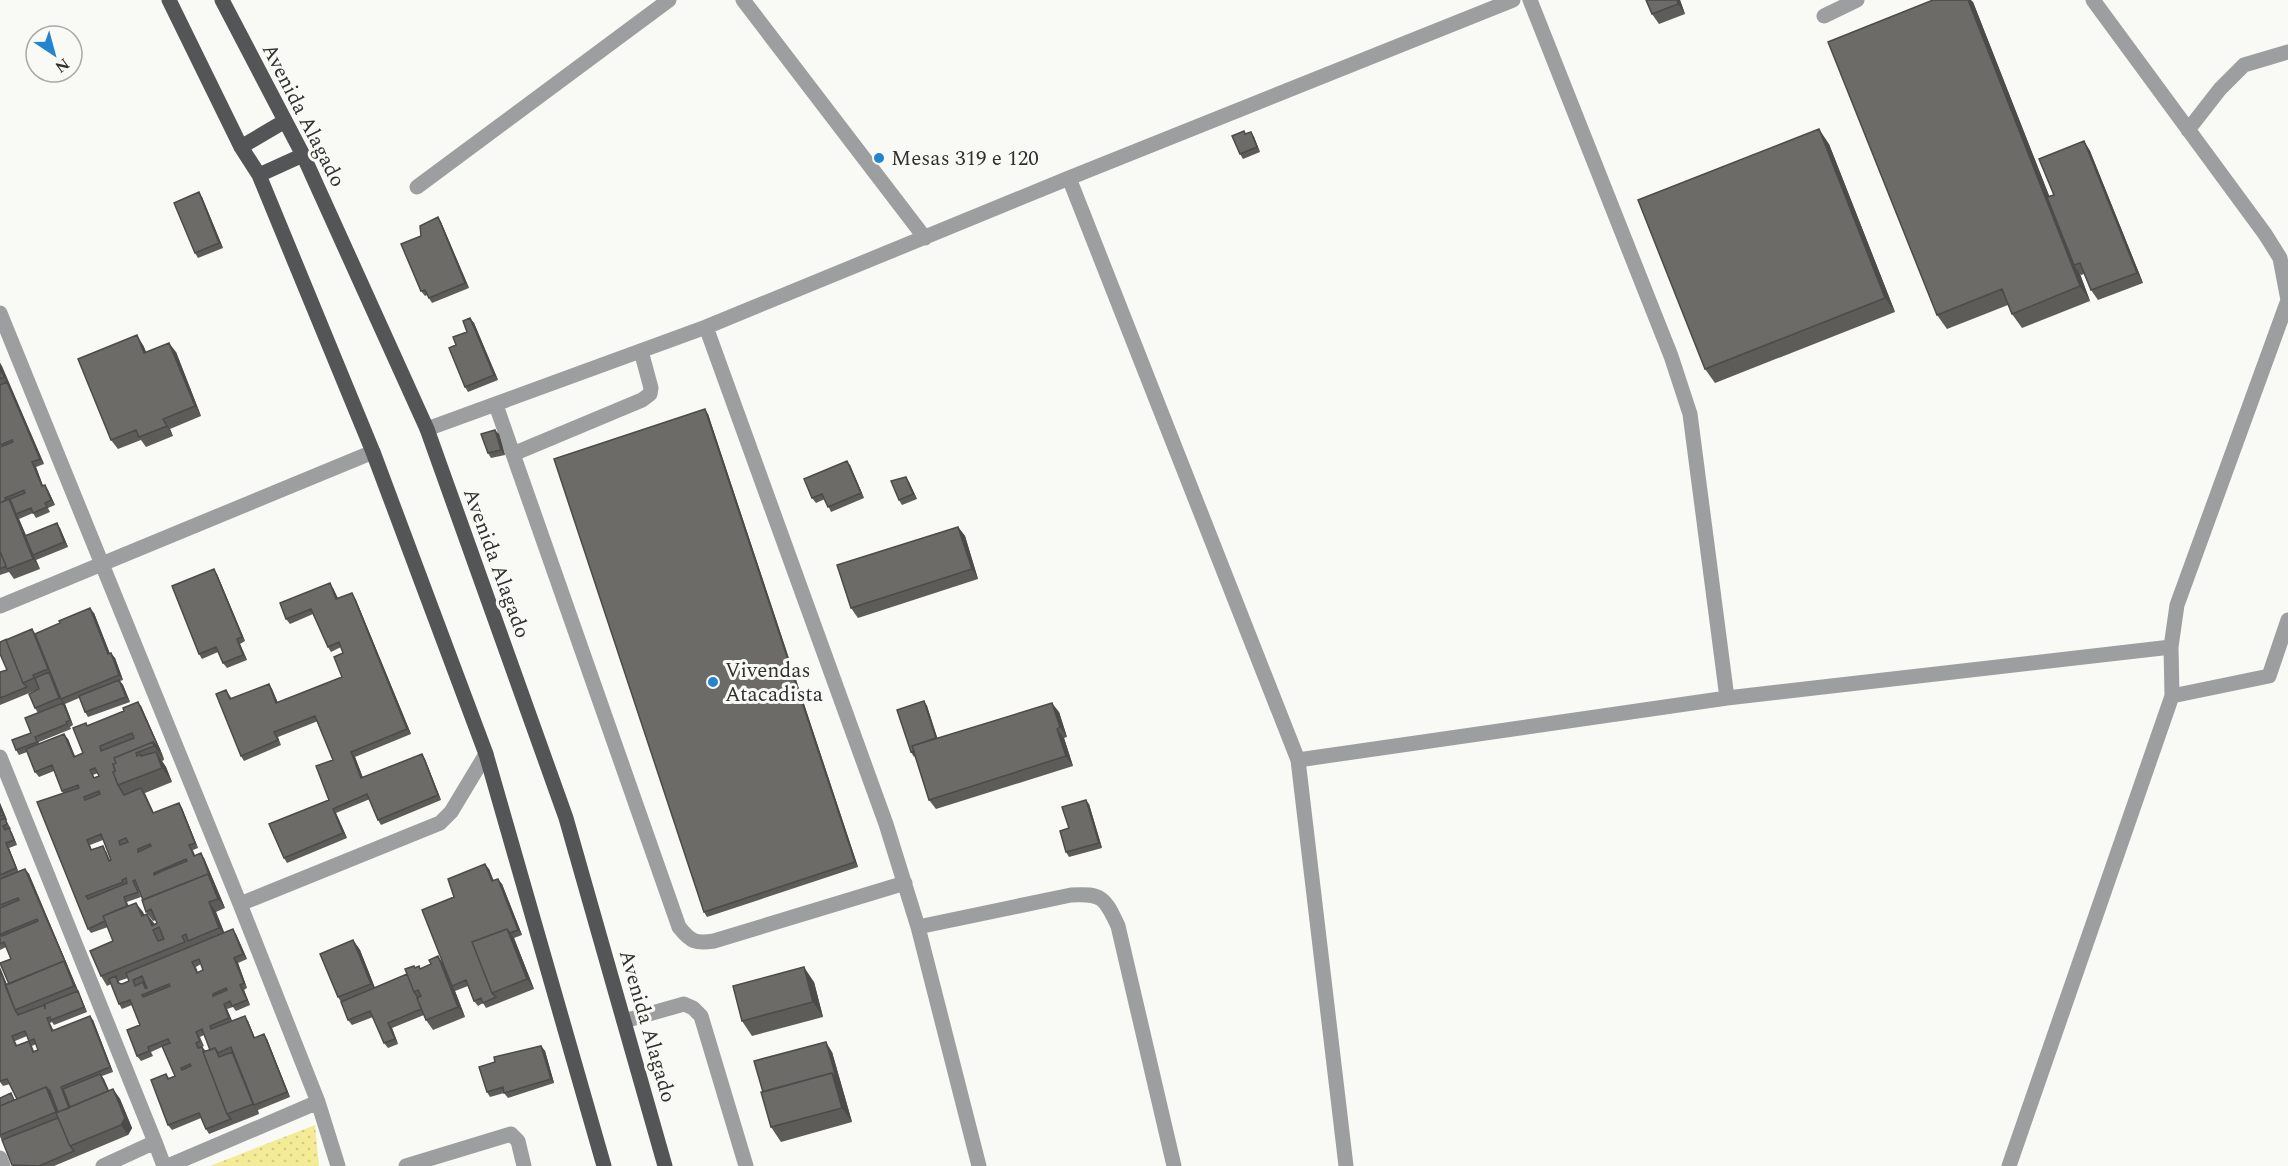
<svg xmlns="http://www.w3.org/2000/svg" width="2288" height="1166" font-family="Spectral,serif">
  <defs>
    <pattern id="park-dots" width="8" height="8" patternUnits="userSpaceOnUse" patternTransform="scale(1.5)"><rect width="8" height="8" fill="#f4eb97"/><path d="M2 2h.1M6 6h.1" fill="none" stroke="#d2ca82" stroke-width="1.8" stroke-linecap="round"/></pattern>
  </defs>
  <rect width="100%" height="100%" fill="#f9f9f5"/>
  <path fill="url(#park-dots)" d="M315,1125l4,41h-109z"/>
  <g fill="none" stroke-linecap="round" stroke-linejoin="round">
    <path stroke="#9d9e9f" stroke-width="15" d="M743,0l182,238
      M1530,0l141,356 19,58 37,284
      M1824,16l33,-16
      M2188,130l32,-41 24,-24 44,-13
      M1069,178l444,-178
      M417,187l252,-187
      M0,313l240,591 78,198 20,64
      M706,327l180,497 32,103 61,239
      M641,351l10,37 -1,6 -8,6 -129,54 166,473c12,15 17,17 35,14l191,-58
      M496,405l17,49
      M427,429l279,-102 363,-149 229,582 48,406
      M0,606l373,-154
      M2172,696l97,-20 19,-56
      M0,757l155,385
      M1298,760l429,-62 444,-51 6,-42 111,-305 -8,-42 -15,-24 -172,-234
      M240,904l200,-81 11,-11 35,-58
      M918,927l153,-32c31,-2 34,3 47,31l56,240
      M624,1021l60,-17 9,4 8,8 45,150
      M0,1158l3,8
      M103,1166l52,-24 9,24
      M168,1166l150,-64
      M406,1166l105,-32 7,7 6,25
      M2009,1166l163,-470 -1,-49"/>
    <path stroke="#535557" stroke-width="15" d="M169,0l72,147 18,28 114,277 113,302 118,412
      M222,0l81,155 124,274 139,389 99,348
      M241,147l44,-26
      M259,175l44,-20"/>
  </g>
  <path fill="#5d5c59" fill-rule="evenodd" d="M1680,0l5,14 -26,10 -7,-10z
    M1973,2l76,194 5,-1 30,-54 6,10 53,132 -45,17 -7,-10 -7,-16 -3,1 -1,-1 10,27 -68,27 -10,-14 -4,-9 -61,24 -10,-14z
    M1244,131l2,3 5,-2 3,5 6,15 -17,7 -3,-5z
    M1829,144l66,168 -180,71 -10,-14z
    M202,197l21,51 -25,10 -3,-5z
    M438,217l3,5 28,66 -37,15 -5,-8 -2,1 -4,-5v-55z
    M470,318l4,5 24,57 -30,12 -3,-5 -9,-42 11,-13z
    M143,345l3,7h30l25,64 -31,13 3,7 -27,11 -5,-7 -23,9 -7,-9z
    M0,363l44,101 -8,3 7,19 5,4 7,15 -7,3 2,4 -14,6 -3,-5 -14,6 7,16 34,-7 8,19 -32,13 4,9 -26,10 -5,-7 -9,3v-128h1l-1,-2z
    M708,414l150,453 -151,50 -3,-5z
    M499,434l6,21 -14,3 -3,-5z
    M850,465l14,33 -33,14 -6,-13 -9,4 -4,-5z
    M906,477l3,5 8,17 -15,6 -3,-5z
    M958,527l7,9 13,43 -120,39 -7,-10z
    M217,574l28,67 -5,3 7,16 -20,8 -4,-5 -5,-11 -16,7 -3,-5z
    M333,588l5,10 14,-5 4,7 55,134 -56,23 8,21 59,-24 3,5 16,41 -60,25 -3,-5 -8,-21 -34,14 11,25 -60,25 -3,-5 45,-58 4,-40 -15,-39 -40,16 3,8 -37,16 -3,-5 -15,-66 6,9 37,-15 3,5 6,14 64,-26 1,-24 -2,-6 -10,5 -3,-5 -15,-33 -23,10 -4,-5z
    M94,613l16,41 5,4 8,22 -3,1 3,4 7,17 -42,15 -3,-5 -6,-14 -14,6 8,21 -3,2 1,2 -32,13v2l29,-5 7,17 8,-3 5,-28 53,-19 22,50 1,4 -2,1 4,6 6,15 -27,11 9,20 25,-10 3,5 16,40 -5,2 2,5 9,3 21,50 -9,4 8,20 12,2 11,25 -9,4 9,25 -3,2 6,15 -14,6 -3,-4 -6,2 5,12h16l7,17 12,1 23,58 -32,13 1,4 -50,20 -3,-5 -5,-11 -29,12 -4,-5 -2,-51 3,4 6,-2 -13,-29 -11,5 2,4 -12,5 -4,-5 3,-31 -8,-20 -10,4 -3,-5 -8,-20 -4,2 -6,-10 12,-35 -5,-14 -17,6 -3,-4 -25,-136 -9,-22 -15,6 -4,-5 -8,-20 -8,3 -3,-5 15,-17 7,-20 -3,-5 4,-19 -39,16v-33l7,-2 28,-36zM98,773l1,3 -4,2 -2,-3zM103,840l8,20h-1l-4,-9 -14,-1 -2,-5zM136,885l7,15 3,12 7,9 3,-1 1,3 -3,1 -10,-9 -1,-3 -14,-6 -2,-4 14,-5zM201,964l2,6 -5,2 -2,-5zM128,978l1,3 -7,3h-2l-1,-3zM204,1035l6,15 -4,1 -4,-4 -3,1 5,-2 -4,-9z
    M924,701l3,5 10,32 122,-26 8,25 -3,1 9,28 -137,43 -7,-9 -14,-44 -1,1 -3,-5z
    M0,803l7,17h-1l5,9h-1l2,4 5,12 -8,3 9,23 7,-2 4,5 58,138 -33,13 -2,-3 -2,1 4,8 39,-11 20,52 -11,4 7,15 4,-2 7,10 12,29 -4,7 -74,31h-41l-11,-26 -2,-3v-39l15,1h2l-7,-15 -7,2 -3,-4 7,-98h2l2,-25 -5,-12 -6,3zM27,1036l2,5 -12,4 -2,-4zM36,1044l2,6 -4,1 -2,-5z
    M1089,804l13,44 -33,9 -3,-5 3,-24z
    M489,869l4,12 9,3 20,51 -8,3 20,51 -48,19 -3,-5 -5,3 -4,-5 -6,-15 -13,5 10,26 -32,13 -7,-10 -2,-5 -32,13 6,16 -10,4 -4,-5 -11,-26 -21,8 -4,-5 -7,-18 -3,-5 15,-57 7,10 15,38 32,-14 8,-6 5,1 22,-7 12,-65z
    M814,982l9,35 -71,19 -10,-15z
    M541,1046l4,5 9,32 -46,15 -4,-5 -14,4 -3,-5 8,-30z
    M832,1052l20,70 -71,20 -10,-15z"/>
  <path fill="#4c4b49" d="M1677,0h3l5,14 -7,-10z
    M1968,0h3l2,2 103,262 -2,1 6,9 10,27 -10,-15z
    M1819,129l10,15 66,168 -10,-14z
    M1251,132l3,5 6,15 -3,-5z
    M2084,141l6,10 53,132 -6,-10z
    M199,192l3,5 21,51 -4,-5z
    M438,217l3,5 28,66 -4,-5z
    M470,318l4,5 24,57 -4,-5z
    M137,335l6,10 8,18 -7,-10z
    M169,343l7,9 25,64 -6,-10z
    M0,363l2,3 42,98 -4,-5 -33,-77 -3,-5 -4,-9z
    M705,409l3,5 150,453 -3,-5z
    M163,419l7,10 3,7 -6,-10z
    M495,430l4,4 6,21 -4,-5z
    M847,461l3,4 14,33 -3,-5z
    M32,462l4,5 9,24 -3,-5z
    M906,477l3,5 8,17 -4,-5z
    M45,485l3,5 7,15 -4,-5z
    M9,499l6,10 1,5 3,5 15,36h-1l3,5 4,9 -7,-10z
    M57,523l3,5 8,19 -4,-5z
    M958,527l7,9 13,43 -6,-10z
    M214,569l3,5 28,67 -3,-4z
    M330,583l3,5 7,16 -4,-5z
    M353,595l3,5 55,134 -4,-5z
    M90,608l4,5 18,46 -4,-5z
    M32,629l7,10 16,40 -7,-10z
    M237,639l3,5 7,16 -4,-5z
    M111,653l4,5 8,22 -4,-5z
    M49,672l7,10 5,17 4,5 8,21 -3,-5 -7,-17 -4,-5z
    M119,680l4,5 7,17 -4,-5z
    M269,684l3,5 8,19 -4,-5z
    M924,701l3,5 14,43 -4,-5z
    M138,702l3,4 22,50 -3,-5z
    M1052,703l7,9 8,25 -7,-10z
    M1057,729l7,9 9,28 -7,-10z
    M64,734l4,5 9,23 -3,-5z
    M153,742l10,15 1,3 -10,-14z
    M156,752l10,15 6,15 -10,-14z
    M351,752l4,5 10,26 -4,-5z
    M422,754l3,5 16,41 -3,-5z
    M1086,800l3,4 13,44 -3,-5z
    M0,803l7,17 -4,-5 -3,-9z
    M179,803l3,5 16,40 -3,-5z
    M333,809l3,4 11,25 -4,-5z
    M9,828l3,5 5,12 -3,-5z
    M6,843l3,5 10,25 -3,-5z
    M201,853l3,5 21,50 -7,-9z
    M485,864l4,5 7,17 -4,-5z
    M25,869l4,5 58,138 -3,-5 -6,-16 -4,-5z
    M498,879l4,5 20,51 -4,-5z
    M209,902l7,10 10,25 -7,-9z
    M136,903l7,9 5,14 -6,-10z
    M147,914l7,9 2,6 -4,-3z
    M233,929l3,5 11,25 -4,-5z
    M507,929l7,9 20,51 -7,-10z
    M353,940l7,10 17,43 -6,-9z
    M438,956l7,10 7,20 3,5 10,26 -7,-10z
    M234,958l4,5 9,25 -3,-5z
    M0,967l17,42 -1,1 -16,-40z
    M804,967l10,15 9,35 -10,-15z
    M240,985l4,5 6,15 -3,-5z
    M224,1004l3,5 6,14 -4,-5z
    M90,1016l3,4 20,52 -3,-5z
    M245,1016l3,5 9,22 -3,-5z
    M388,1023l4,5 6,16 -3,-5z
    M264,1034l3,5 23,58 -3,-5z
    M826,1042l6,10 20,70 -10,-14 -10,-35z
    M541,1046l4,5 9,32 -3,-4z
    M232,1052l6,10 16,43 5,9 -6,-10z
    M100,1074l4,5 10,23 -4,-5z
    M46,1087l7,9 8,21 -5,-5z
    M113,1089l7,10 12,29 -4,7 -7,-10z"/>
  <path fill="#6c6b68" stroke="#4c4b49" stroke-width="1.5" fill-rule="evenodd" d="M1646,0h31l1,4 -26,10z
    M1933,0h35l112,286 -68,28 -10,-25 -65,26 -109,-273z
    M1819,129l66,169 -180,71 -67,-169z
    M1244,131l1,3 6,-2 6,15 -17,7 -8,-18z
    M2084,141l53,132 -46,17 -11,-27 -6,2 -27,-68 7,-2 -15,-36z
    M199,192l20,51 -24,10 -21,-50z
    M438,217l27,66 -36,15 -4,-8 -4,1 -20,-47 20,-8 -1,-10z
    M470,318l24,57 -29,12 -16,-39 7,-3 -3,-8 14,-5 -4,-11z
    M137,335l7,18 25,-10 26,63 -32,13 4,7 -28,11 -3,-7 -25,10 -33,-81z
    M0,368l4,9 -4,2z
    M7,382l33,77 -8,3 10,24 3,-1 6,15 -6,3 2,4 -14,6 -2,-5 -15,6 -6,-15 15,-6 -1,-3 -19,8 1,2 -6,3v-56l13,-5 -1,-2 -12,5v-60z
    M705,409l150,453 -151,50 -150,-453z
    M495,430l6,20 -13,3 -7,-19z
    M847,461l14,32 -33,14 -6,-13 -10,4 -8,-19z
    M906,477l7,17 -14,6 -8,-19z
    M9,499l24,60 -26,10 -7,-18v-48z
    M57,523l7,19 -31,13 -8,-19z
    M958,527l14,42 -121,39 -14,-43z
    M0,551l6,15 -6,3z
    M214,569l28,68 -5,2 6,16 -20,8 -7,-16 -17,7 -27,-68z
    M330,583l6,16 16,-6 1,2 54,134 -56,23 10,26 61,-24 16,41 -60,25 -11,-26 -34,15 10,24 -59,25 -15,-34 60,-24 -13,-34 17,-6 -18,-44 -41,16 4,8 -37,16 -25,-62 10,-4 4,9 39,-15 7,19 66,-26 -8,-20 9,-4 -4,-11 -11,5 -17,-38 -25,10 -6,-16z
    M90,608l18,46 3,-1 8,22 -58,24 -26,-65 25,-11 -1,-2z
    M32,629l16,40 -15,6 1,3 -11,5 -17,-43z
    M7,639l-1,1 17,43 4,4 -27,11v-26l7,-2 -7,-16v-12z
    M49,672l10,26 -24,10 -6,-14 10,-5 -4,-11z
    M119,680l7,17 -41,15 -6,-16z
    M924,701l12,37 -24,8 2,5 -3,1 -14,-42z
    M138,702l22,49 -7,-9 -39,16 2,5 -3,1 2,6v1l-2,1 5,13 6,10 17,-7 12,25 26,-10 16,40 -6,2 5,11 7,-3 9,24 -2,-3 -65,26 -8,-20 -2,1 5,11 -14,5 3,9 -24,10 2,5 -17,8 -51,-127 42,-14 -1,-3 -16,6 -10,-26 -17,7 -9,-23 38,-15 10,23 9,-4 -10,-25 13,-5 1,3 37,-15 -1,-3zM132,733l2,5 -33,13 -1,-5zM95,768l4,8 -5,2 -4,-8zM99,791l1,3 -15,6 -1,-3zM101,834l10,26 -2,1 -6,-15 -12,4 -4,-10zM126,838l2,4 -8,3 -1,-4zM150,844l1,2 -13,6v-3zM186,859l1,2 -25,10 -8,4v-2zM126,878l1,5 -39,16 -2,-3 37,-14 -1,-2z
    M63,703l7,17 -4,2 1,2 -32,13 2,5 -21,8 -4,-10 19,-7 -6,-15z
    M1052,703l8,24 -3,2 9,27 -137,44 -17,-54z
    M153,742l1,4 -18,7 1,3 3,-2 1,2 15,-4 6,16 -44,17 -5,-13 2,-1 -2,-7 3,-1 -2,-5z
    M1086,800l13,43 -33,9 -6,-21 9,-3 -7,-21z
    M0,806l3,9 -3,1z
    M5,818l2,6 -4,2 2,4 4,-2 5,12 -8,3 10,25 -16,7v-55z
    M485,864l7,17 6,-2 20,51 -8,3 -3,-4 -35,13 20,51 4,4 -13,6 -2,-5 -7,3 -8,-21 -14,6 -30,-76 32,-13 -6,-18z
    M25,869l42,97 -3,-5 -55,23 -9,-21 11,-4 -7,-17 -4,2v-36l19,-8 -1,-2 -18,7v-26zM37,919l1,2 -36,15 -1,-2z
    M208,874l10,25 -9,3 10,26 -31,13 -2,-7 -4,2 3,6 -84,34 -11,-25 23,-10 -10,-25 33,-13 6,13 5,-2 5,12 5,-3 -6,-14 -5,3 -4,-12zM159,927l5,12 -6,2 -5,-11z
    M233,929l10,25 -9,4 10,25 -4,2 7,15 -15,6 -2,-5 -6,3 5,14 -19,8 1,3 34,-13 9,22 10,-4 23,58 -33,13 -23,-58 -13,6 -3,-5 -5,2 -8,-21 -6,3 4,9 -4,2 2,5 4,-1 2,5h-1l24,62 4,5 -25,10 -7,-16 -31,12 -17,-45 15,-6 2,5 7,-3 -13,-30 8,-3 -2,-4 -20,8 1,4 -12,5 -10,-26 13,-5 -10,-25 -11,4 -10,-25 7,-3 2,7 4,1 7,-3 -3,-8zM199,959l4,11 -6,3 -5,-11zM142,976l5,12h-2l-2,-6 -8,4 -2,-6zM169,984l1,2 -27,11 -1,-2zM226,988l1,2 -14,6v-2zM190,1064l1,2 -9,4 -1,-2z
    M507,929l20,50 -35,14 -20,-51z
    M353,940l18,44 -33,13 -18,-43z
    M438,956l20,51 -32,13 -9,-22 4,-2 -3,-6 -4,2 -9,-23 9,-3 1,2 4,-2 1,3 11,-5 -2,-4z
    M64,961l10,25 -59,24 -10,-25z
    M804,967l9,35 -71,19 -9,-35z
    M0,970l15,40 3,5 26,-10 1,4v-5l33,-13 6,16 -33,13 -1,-3 -3,1 5,13 38,-15 20,51 -49,20 8,21 -11,4 -8,-21 -4,-4 -29,12 -10,-20 -7,2zM25,1031l4,10 -13,5 -4,-10zM34,1039l4,11 -5,2 -4,-11z
    M407,974l7,18 4,5v1h-1l4,11 -33,14 7,16 -11,4 -14,-32 -22,9 -7,-18z
    M826,1042l10,35 -4,-4 -69,19 -9,-31z
    M541,1046l10,33 -47,14 -1,-6 -16,5 -8,-25 16,-5 -1,-5z
    M215,1048l4,9 13,-5 21,52 -26,10 -24,-62z
    M832,1073l10,35 -71,19 -10,-35z
    M100,1074l8,17 -38,16 -7,-18z
    M46,1087l10,25 -56,23v-29z
    M113,1089l12,29 -4,7 -51,21 -14,-33z
    M11,1093l3,7 -14,6v-8z
    M58,1118l12,28 4,5 -35,15 -27,-1 -10,-25z"/>
  <g fill="#2384d0" stroke="#f9f9f5" stroke-width="2">
    <circle cx="879" cy="158" r="6"/>
    <circle cx="713" cy="682" r="6"/>
  </g>
  <g text-anchor="middle" stroke-width="6" stroke-linejoin="round" paint-order="stroke">
    <g font-size="21" fill="#30302f" stroke="#f9f9f5">
      <text transform="translate(304 115) rotate(63)" y="7">Avenida Alagado</text>
      <text transform="translate(497 563) rotate(70)" y="7">Avenida Alagado</text>
      <text transform="translate(648 1026) rotate(74)" y="7">Avenida Alagado</text>
    </g>
    <g font-size="21" fill="#30302f" stroke="#f9f9f5" text-anchor="start">
      <text x="891" y="165">Mesas 319 e 120</text>
      <text x="725" y="677">Vivendas<tspan x="725" dy="24">Atacadista</tspan></text>
    </g>
  </g>
  <g transform="translate(54 54) rotate(144)"><circle r="28" fill="#f9f9f5" stroke="#a9a9a6" stroke-width="1.5"/>
  <path d="M0-4.5L10 22L0 15L-10 22Z" fill="#2384d0"/>
  <text y="-9" font-size="16" font-weight="bold" text-anchor="middle" fill="#30302f">N</text>
  </g>
</svg>
